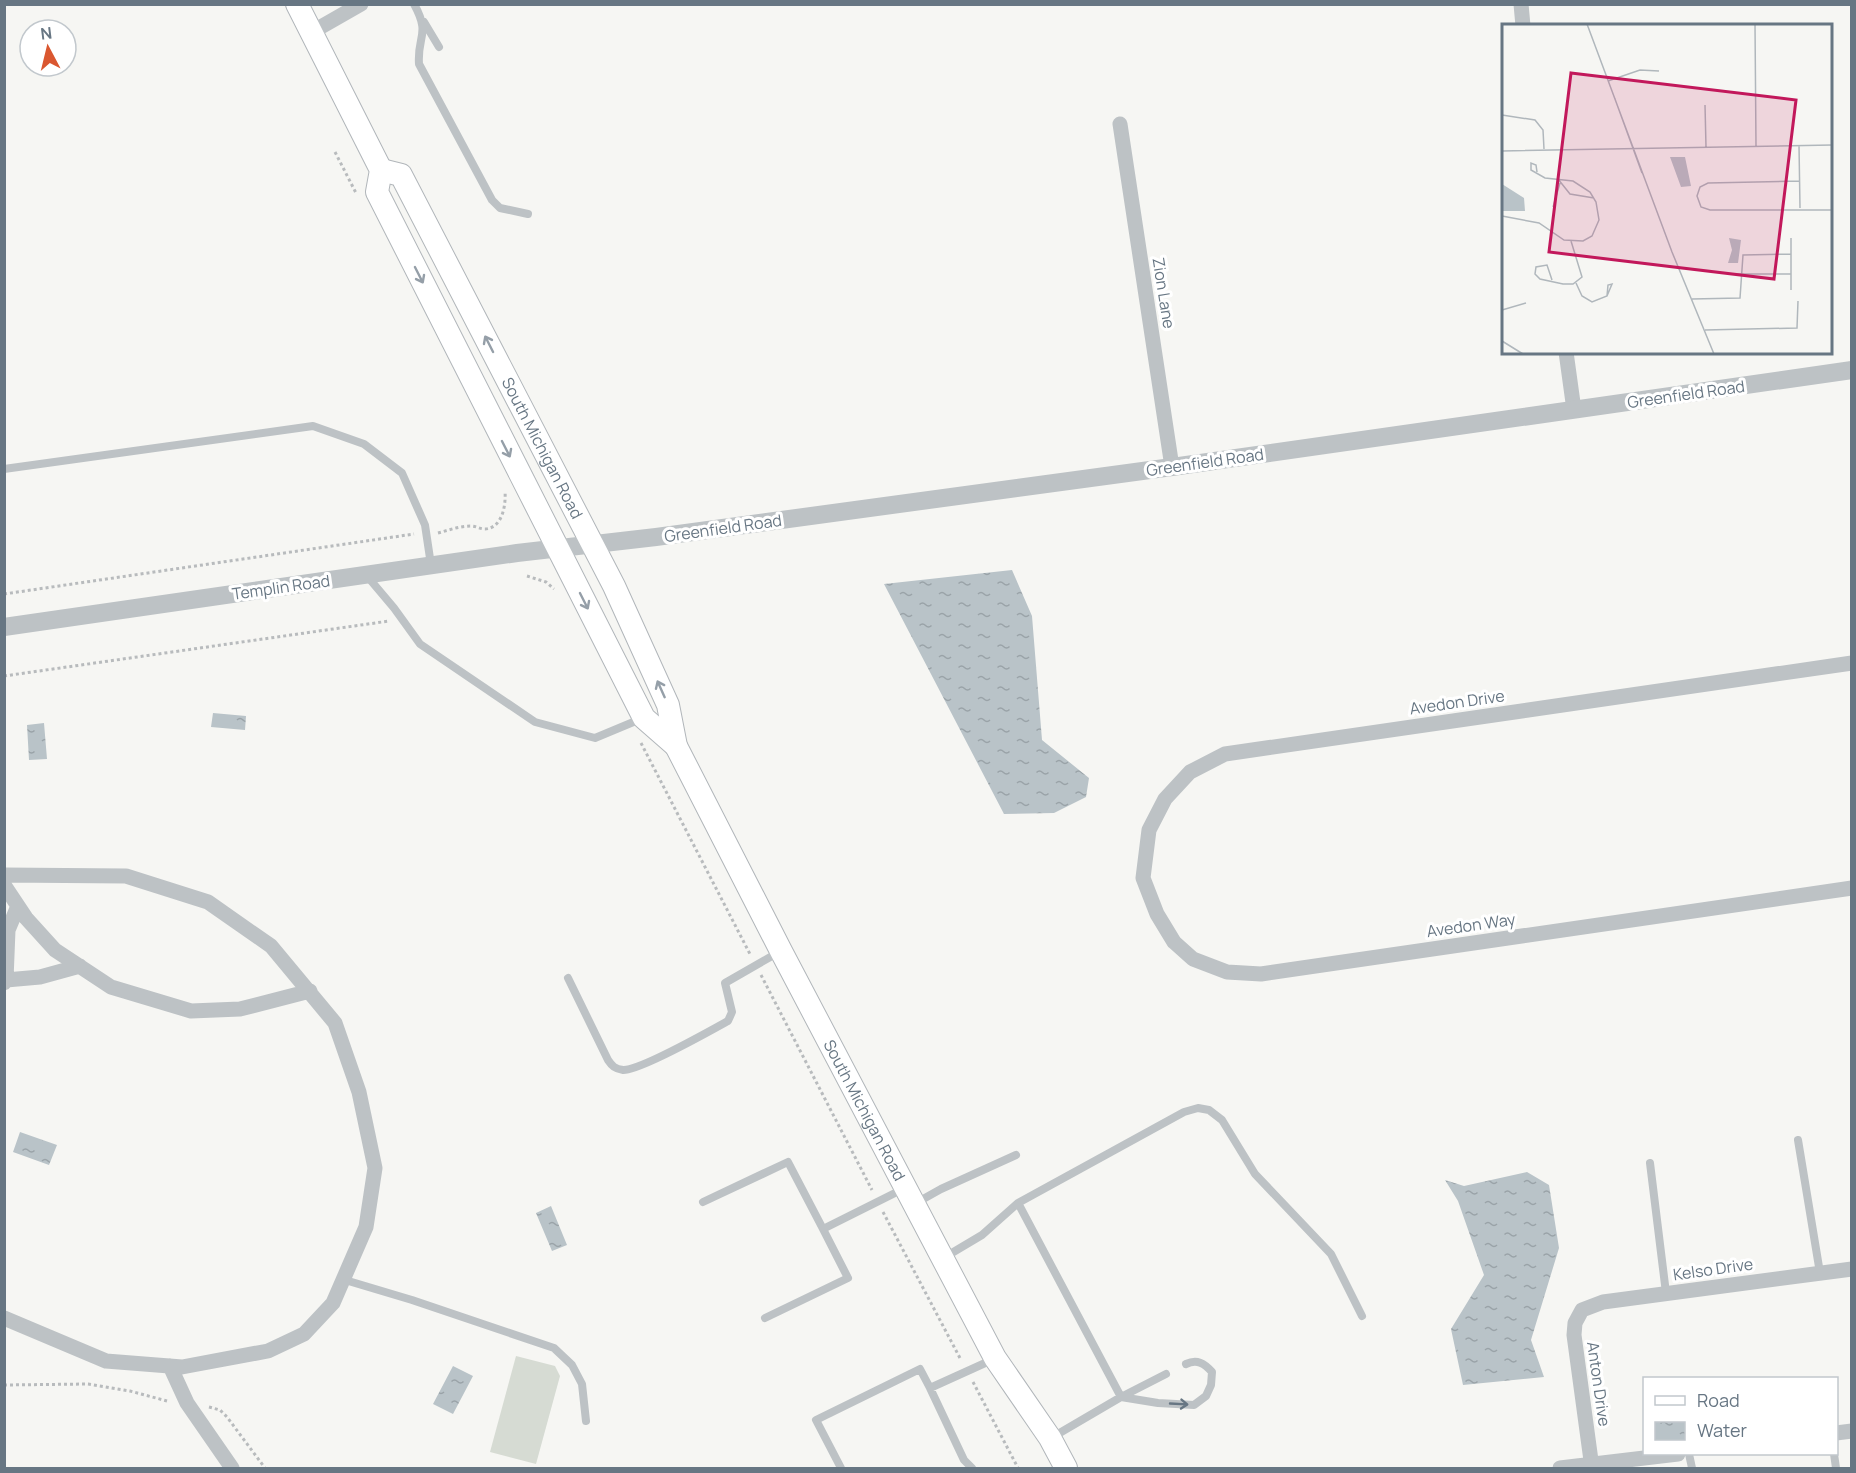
<svg xmlns="http://www.w3.org/2000/svg" width="1856" height="1473" font-family="Manrope,sans-serif">
  <defs>
    <pattern id="water-ripples" width="26" height="14" patternUnits="userSpaceOnUse" patternTransform="scale(1.5)"><rect width="26" height="14" fill="#b9c3c8"/><path d="M2 4q2-2 4 0t4 0M15 11q2-2 4 0t4 0" fill="none" stroke="#9aa3a8"/></pattern>
  </defs>
  <rect width="100%" height="100%" fill="#f6f6f3"/>
  <path fill="#d6dbd3" d="M516,1356l39,10 5,10 -24,88 -46,-12z"/>
  <path fill="url(#water-ripples)" d="M1012,570l20,46 10,124 47,38 -3,19 -32,16 -50,1 -120,-230z
    M213,713l33,3 -1,14 -34,-3z
    M44,723l3,36 -18,1 -2,-35z
    M20,1132l37,13 -8,20 -36,-13z
    M1527,1172l22,13 10,63 -28,92 13,37 -81,8 -12,-56 33,-54 -26,-74 -13,-21 19,6z
    M551,1206l16,39 -15,6 -16,-38z
    M453,1366l20,10 -20,38 -20,-10z"/>
  <g fill="none" stroke-linecap="round" stroke-linejoin="round">
    <defs>
      <g id="primary">
        <path d="M297,4l84,166 -4,22 267,526 32,28"/>
        <path id="s1" d="M381,170l20,5 213,411 54,119 8,41 105,205 214,407 55,80 16,30"/>
      </g>
    </defs>
    <use href="#primary" stroke="#b1b6ba" stroke-width="24"/>
    <path stroke="#b8bbbd" stroke-width="3" stroke-dasharray="3 3" stroke-linecap="butt" d="M335,152l21,41
      M438,533c11,-3 22,-7 33,-7 5,0 9,3 14,3 18,-1 21,-25 20,-38
      M527,576l19,6 8,7
      M4,594l410,-60
      M4,676l385,-55
      M641,743l110,213
      M761,975l111,215
      M883,1212l78,148
      M973,1382l45,86
      M4,1385l84,-1 42,7 37,10
      M209,1407l11,3 7,7 38,51"/>
    <path stroke="#bdc2c5" stroke-width="8" d="M414,4c17,31 3,31 5,60l73,136 8,8 28,6
      M424,22l15,25
      M4,469l309,-43 51,18 38,29 23,52 6,40
      M367,576l27,32 26,36 115,78 60,16 48,-20
      M568,978l40,82c4,6 7,9 15,10 16,1 87,-39 105,-49l4,-9 -7,-29 54,-31
      M1798,1140l22,133
      M1650,1163l16,130
      M703,1202l85,-40 35,67
      M916,1203l25,-14 75,-34
      M1018,1203l103,194 -70,41
      M945,1257l37,-22 36,-32 166,-91 14,-4 11,2 13,10 33,54 76,80 31,62
      M345,1280l67,20 142,48 18,17 10,19 4,37
      M765,1318l83,-40 -25,-49 80,-40
      M930,1388l34,72 8,8
      M1121,1397l37,6 36,2 12,-9 5,-11 1,-13c-8,-9 -15,-13 -26,-8
      M1121,1397l45,-23
      M1689,1454l3,14
      M1834,1454l2,14
      M841,1468l-25,-48 104,-51 10,19 64,-29"/>
    <path stroke="#bdc2c5" stroke-width="15" d="M1521,4l2,22
      M312,32l49,-28
      M1120,124l52,343
      M1566,352l8,58
      M1852,663l-627,91 -35,18 -25,27 -16,31 -6,48 14,36 17,28 19,17 34,13 34,2 591,-86
      M4,875l122,1 82,26 63,44 64,77 24,69 16,76 -9,59 -33,76 -29,31 -36,17 -86,16 -76,-6 -102,-43
      M4,885l22,33 29,32 56,37 80,24 49,-2 70,-18
      M6,980l34,-3 40,-11
      M4,983l2,-3 2,-50 10,-24
      M170,1366l17,37 45,65
      M1836,1433l16,-2
      M1560,1468l118,-14
      M1592,1468l-18,-133 1,-12 7,-13 21,-8 249,-33"/>
    <path stroke="#bdc2c5" stroke-width="18" d="M4,627l513,-74 139,-16 516,-70 680,-97"/>
    <use href="#primary" stroke="#fff" stroke-width="22"/>
  </g>
  <defs><path id="oneway-shaft" d="M-6 0H5M1.5-3L5.5 0L1.5 3" fill="none" stroke-width="1.6" stroke-linecap="round" stroke-linejoin="round" transform="scale(1.5)"/></defs>
  <g stroke="#959fa8">
    <use href="#oneway-shaft" transform="translate(419 275) rotate(63)"/>
    <use href="#oneway-shaft" transform="translate(489 344) rotate(-117)"/>
    <use href="#oneway-shaft" transform="translate(506 449) rotate(63)"/>
    <use href="#oneway-shaft" transform="translate(584 601) rotate(63)"/>
    <use href="#oneway-shaft" transform="translate(661 689) rotate(-114)"/>
  </g>
  <use stroke="#677683" href="#oneway-shaft" transform="translate(1179 1404) rotate(3)"/>
  <g text-anchor="middle" stroke-width="6" stroke-linejoin="round" paint-order="stroke">
    <g font-size="16" fill="#677683" stroke="#fff">
      <text transform="translate(1164 293) rotate(81)" y="6">Zion Lane</text>
      <text transform="translate(1686 394) rotate(-8)" y="6">Greenfield Road</text>
      <text dy="6" stroke="none"><textPath href="#s1" startOffset="328">South Michigan Road</textPath></text>
      <text transform="translate(1205 462) rotate(-8)" y="6">Greenfield Road</text>
      <text transform="translate(723 528) rotate(-8)" y="6">Greenfield Road</text>
      <text transform="translate(281 587) rotate(-8)" y="6">Templin Road</text>
      <text transform="translate(1457 702) rotate(-8)" y="6">Avedon Drive</text>
      <text transform="translate(1471 925) rotate(-8)" y="6">Avedon Way</text>
      <text dy="6" stroke="none"><textPath href="#s1" startOffset="1066">South Michigan Road</textPath></text>
      <text transform="translate(1713 1269) rotate(-8)" y="6">Kelso Drive</text>
      <text transform="translate(1599 1384) rotate(82)" y="6">Anton Drive</text>
    </g>
  </g>
  <g transform="translate(1502 24)">
    <rect width="330" height="330" fill="#f6f6f3"/>
    <path d="M168,133h15l6,29 -10,1zM0,160l22,14 1,13h-23zM227,214l12,2 -3,23h-10l4,-13z" fill="#b9c3c8"/>
    <path fill="none" stroke="#b0b7bc" stroke-width="1.5" d="M85,0l85,228 42,102M253,0l1,122M106,57l32,-11 19,1M113,75l27,74M203,81l1,42M0,91l33,5 8,10 1,19M297,121l1,63M0,127l330,-6M56,155l12,15 24,4M297,157l-91,2 -8,4 -3,9 4,11 9,3h122M51,183l7,-24M0,192l37,7 25,17 19,1 9,-5 7,-16 -3,-18 -6,-10 -17,-11 -28,-3 -14,-8v-7l5,2 1,7M227,250h62M50,256l-5,-15 -11,2 -1,7 5,5 23,5h10l9,-7 -11,-36M74,259l6,13 10,6 15,-6 5,-12 -4,1 -1,11M289,266v-52M190,275l48,-1 3,-43 48,-1M0,286l24,-7M203,306l92,-2 1,-27M0,317l21,13"/>
    <path fill="#c2185b" fill-opacity="0.15" stroke="#c2185b" stroke-width="3" d="M69,49l225,27 -22,179 -225,-27z"/>
    <rect width="330" height="330" fill="none" stroke="#677683" stroke-width="3"/>
  </g>
  <rect width="1856" height="1473" fill="none" stroke="#677683" stroke-width="12"/>
  <rect x="1643" y="1377" width="195" height="78" fill="#ffffff" stroke="#c2c8cd" stroke-width="1.5"/>
  <rect x="1655" y="1396" width="30" height="9" fill="#ffffff" stroke="#c2c8cd" stroke-width="1.5"/>
  <text x="1697" y="1407" font-size="18" fill="#677683">Road</text>
  <rect x="1655" y="1422" width="30" height="18" fill="url(#water-ripples)" stroke="#c2c8cd" stroke-width="1.5"/>
  <text x="1697" y="1437" font-size="18" fill="#677683">Water</text>
  <g transform="translate(48 48) rotate(353)"><circle r="28" fill="#ffffff" stroke="#c2c8cd" stroke-width="1.5"/>
  <path d="M0-4.5L10 22L0 15L-10 22Z" fill="#da5730"/>
  <text y="-9" font-size="16" font-weight="bold" text-anchor="middle" fill="#677683">N</text>
  </g>
</svg>
